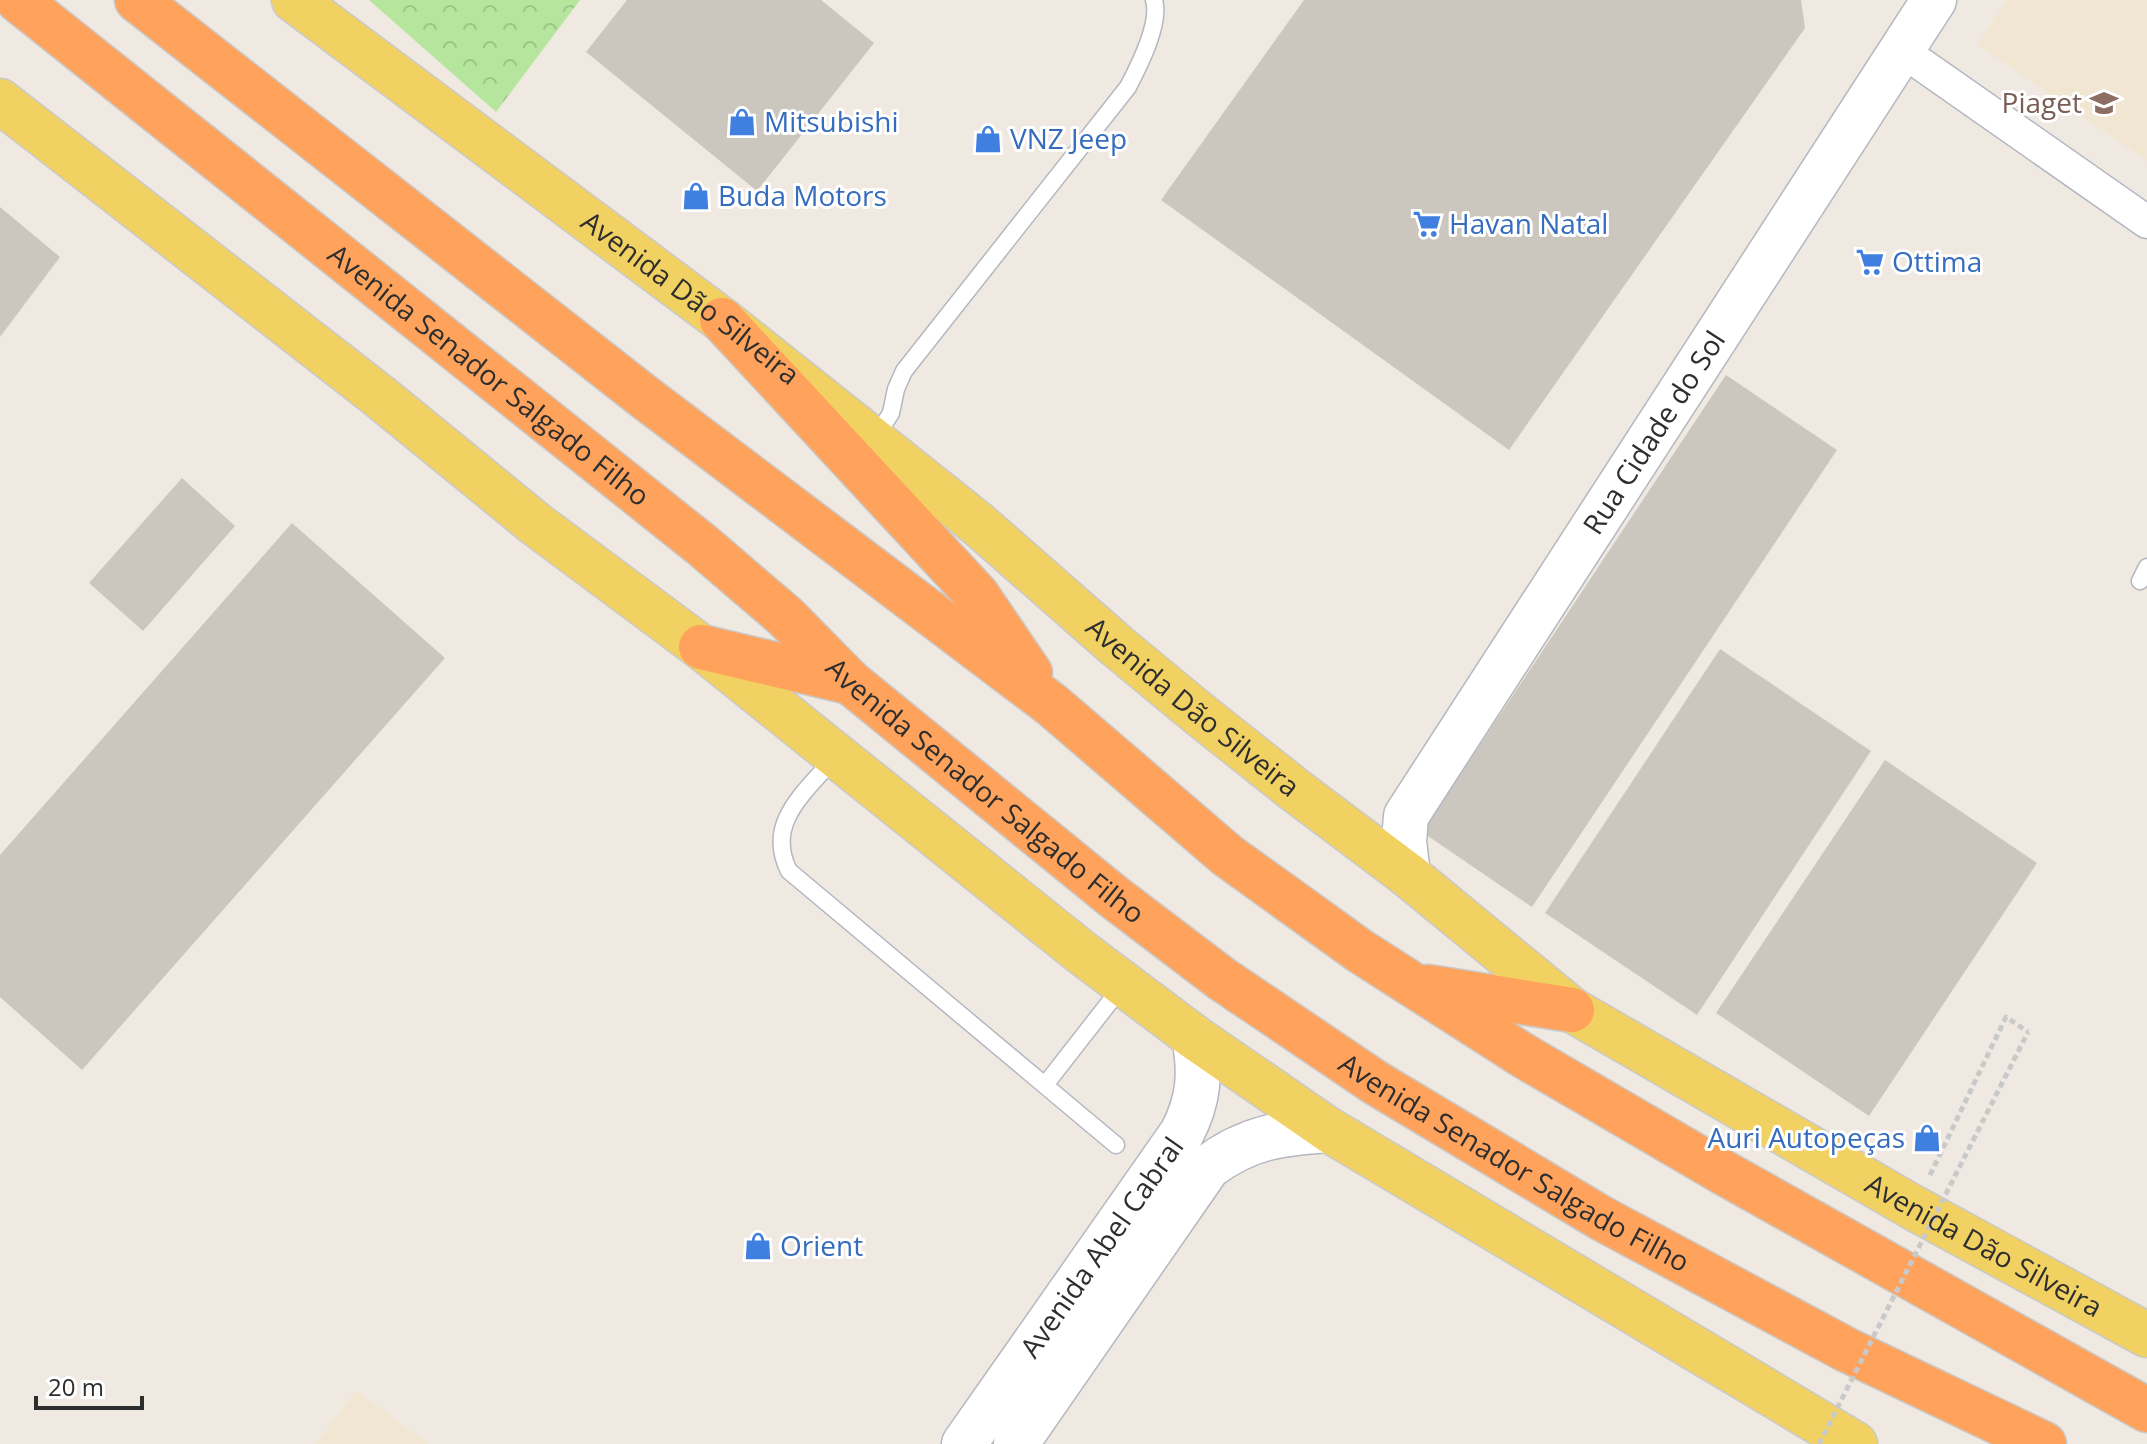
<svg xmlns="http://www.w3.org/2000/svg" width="2147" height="1444" font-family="'Open Sans',sans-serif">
  <defs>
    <pattern id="forest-crowns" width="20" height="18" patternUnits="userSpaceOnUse" patternTransform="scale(2)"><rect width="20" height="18" fill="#b6e59e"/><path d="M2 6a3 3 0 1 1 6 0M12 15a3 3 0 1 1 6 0" fill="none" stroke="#9dc588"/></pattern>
  </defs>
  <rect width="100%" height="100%" fill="#efe9e1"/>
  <path fill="#f0e6d1" d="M2007,0h140v161l-170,-117z
    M356,1391l73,53h-113z"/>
  <path fill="url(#forest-crowns)" d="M369,0h211l-84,112z"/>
  <path fill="#cbc7bf" d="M627,0h194l53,43 -117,148 -171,-139z
    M1304,0h497l4,28 -296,422 -348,-250z
    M0,207l60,50 -60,80z
    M1726,375l111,75 -305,457 -110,-75z
    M182,478l53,48 -92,105 -54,-48z
    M292,523l153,135 -363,412 -82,-73v-142z
    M1720,649l151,102 -174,264 -152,-102z
    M1885,760l152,103 -168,253 -153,-103z"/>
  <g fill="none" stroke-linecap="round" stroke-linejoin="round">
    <defs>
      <path id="lane" d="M874,440l17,-27 5,-24 8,-18 224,-284c11,-21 33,-64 26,-87
        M2140,581l7,-14
        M836,756c-29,35 -72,66 -47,115l327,274
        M1045,1085l78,-100"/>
      <path id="street" d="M1901,50l246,172"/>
      <g id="secondary">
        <path id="s1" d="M1408,875l-4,-33 2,-26 528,-816"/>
        <path id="s2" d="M964,1444l218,-311c17,-33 19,-60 12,-96"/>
        <path d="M1016,1444l192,-277c40,-30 73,-34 121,-37"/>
      </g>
      <g id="primary">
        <path id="s3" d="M294,0l428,320 256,204 139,122 81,67 97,77 113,85 164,135 342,198 233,127"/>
        <path d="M0,101l379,295 158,129 164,122 380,305 113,85 135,93 526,314"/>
      </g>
      <g id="highway">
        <path id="s4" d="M18,0l684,545 84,72 64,65 264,215 108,82 154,104 225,135 246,132 197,94"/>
        <path d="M137,0l510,399 405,306 176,151 132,95 164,105 202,118 421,236"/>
        <path d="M722,320l255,275 53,78"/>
        <path d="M701,647l149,35"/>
        <path d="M1428,987l144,23"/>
      </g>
    </defs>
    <use href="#lane" stroke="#b4b7c1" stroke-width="19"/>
    <use href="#street" stroke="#b4b7c1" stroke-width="35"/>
    <use href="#secondary" stroke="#b4b7c1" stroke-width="47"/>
    <use href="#primary" stroke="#c9c9c9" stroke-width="47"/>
    <use href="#highway" stroke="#c9c9c9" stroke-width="47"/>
    <path stroke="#c9c9c9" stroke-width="5" stroke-dasharray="6 4" stroke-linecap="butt" d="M1930,1175l76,-158 22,15"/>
    <use href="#lane" stroke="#fff" stroke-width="16"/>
    <use href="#street" stroke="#fff" stroke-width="32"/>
    <use href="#secondary" stroke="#fff" stroke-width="44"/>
    <use href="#primary" stroke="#f2d163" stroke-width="44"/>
    <use href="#highway" stroke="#ffa35c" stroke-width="44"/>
    <path stroke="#c9c9c9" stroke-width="5" stroke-dasharray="6 4" stroke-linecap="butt" d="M1819,1444l209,-412"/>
  </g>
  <defs>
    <symbol id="school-bare" viewBox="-9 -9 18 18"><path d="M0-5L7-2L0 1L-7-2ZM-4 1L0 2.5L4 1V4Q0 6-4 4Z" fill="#8d6e63" stroke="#fff" stroke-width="2.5" paint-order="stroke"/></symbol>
    <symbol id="shop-bare" viewBox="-9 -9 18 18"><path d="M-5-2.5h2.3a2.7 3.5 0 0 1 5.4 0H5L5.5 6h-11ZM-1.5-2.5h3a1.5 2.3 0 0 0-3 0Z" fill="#3f7fe0" stroke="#fff" stroke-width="2.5" paint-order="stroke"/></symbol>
    <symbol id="supermarket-bare" viewBox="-9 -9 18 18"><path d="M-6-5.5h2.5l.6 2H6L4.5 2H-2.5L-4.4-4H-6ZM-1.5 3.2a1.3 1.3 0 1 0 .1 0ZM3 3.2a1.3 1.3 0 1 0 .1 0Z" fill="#3f7fe0" stroke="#fff" stroke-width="2.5" paint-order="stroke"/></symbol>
  </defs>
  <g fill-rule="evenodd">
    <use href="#school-bare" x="2084" y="83" width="40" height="40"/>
    <use href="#shop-bare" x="722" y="102" width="40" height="40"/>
    <use href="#shop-bare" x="968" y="119" width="40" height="40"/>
    <use href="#shop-bare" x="676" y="176" width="40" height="40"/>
    <use href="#supermarket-bare" x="1407" y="204" width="40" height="40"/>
    <use href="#supermarket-bare" x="1850" y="242" width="40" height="40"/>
    <use href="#shop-bare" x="1907" y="1118" width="40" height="40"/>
    <use href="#shop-bare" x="738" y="1226" width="40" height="40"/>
  </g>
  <g text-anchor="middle" stroke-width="6" stroke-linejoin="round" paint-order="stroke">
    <g font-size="28" fill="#785e54" stroke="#fff" text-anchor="end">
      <text x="2082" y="113">Piaget</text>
    </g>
    <g font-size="28" fill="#366cbe" stroke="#fff" text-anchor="start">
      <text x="764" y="132">Mitsubishi</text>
      <text x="1010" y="149">VNZ Jeep</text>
      <text x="718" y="206">Buda Motors</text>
      <text x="1449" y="234">Havan Natal</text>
      <text x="1892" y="272">Ottima</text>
      <text x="1905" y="1148" text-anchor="end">Auri Autopeças</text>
      <text x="780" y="1256">Orient</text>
    </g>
    <g font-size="28" fill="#2e2e2e" stroke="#fff">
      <text dy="10" stroke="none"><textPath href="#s3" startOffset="496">Avenida Dão Silveira</textPath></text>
      <text dy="10" stroke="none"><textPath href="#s4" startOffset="602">Avenida Senador Salgado Filho</textPath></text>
      <text dy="10" stroke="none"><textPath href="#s1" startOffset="516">Rua Cidade do Sol</textPath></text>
      <text dy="10" stroke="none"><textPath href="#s3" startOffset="1144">Avenida Dão Silveira</textPath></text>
      <text dy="10" stroke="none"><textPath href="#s4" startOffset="1250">Avenida Senador Salgado Filho</textPath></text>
      <text dy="10" stroke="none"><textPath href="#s4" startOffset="1898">Avenida Senador Salgado Filho</textPath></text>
      <text dy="10" stroke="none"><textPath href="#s3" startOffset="2104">Avenida Dão Silveira</textPath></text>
      <text dy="10" stroke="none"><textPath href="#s2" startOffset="240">Avenida Abel Cabral</textPath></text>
    </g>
  </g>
  <path d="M36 1396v12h106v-12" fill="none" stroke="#2e2e2e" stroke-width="4"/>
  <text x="48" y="1396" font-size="24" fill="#2e2e2e" stroke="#ffffff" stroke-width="6" paint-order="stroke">20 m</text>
</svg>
